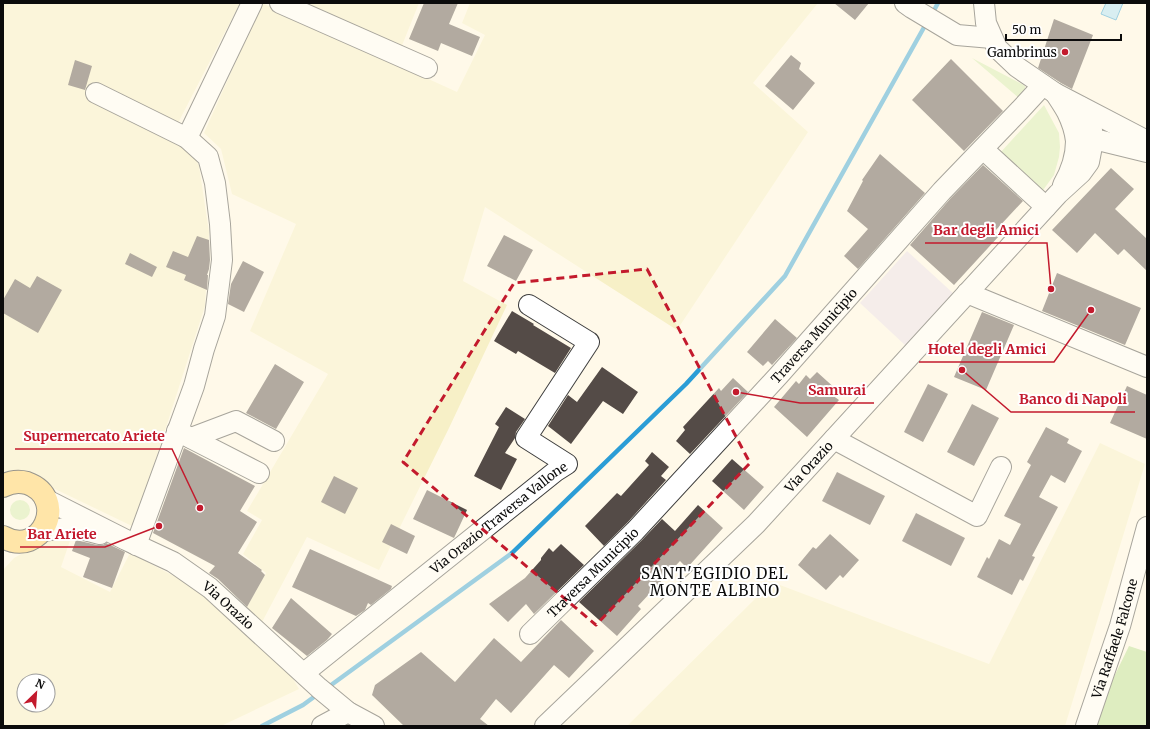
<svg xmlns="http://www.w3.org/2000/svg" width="1150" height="729" font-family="Merriweather,serif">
  <rect width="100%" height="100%" fill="#fff9e9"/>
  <path fill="#e9deeb" d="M907,251l47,43 -48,52 -46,-43z"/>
  <path fill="#f7f0c7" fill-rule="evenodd" d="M3,3h237l-62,120 21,43 10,66 -4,74 -71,221 -106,-51 -25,-5z
    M262,3l195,89 28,-57 -23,-12 8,-20h348l-65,80 55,49 -131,198 -192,-123 -22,74 44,24 -58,123 -47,95 -23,47 -72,-33 -46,87 -14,-17 19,-34 -23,-19 19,-34 -15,-9 81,-137 -78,-43 46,-107 -64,-30 -11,-45 -17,-16z
    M306,3h113l-18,45 -96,-43z
    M1100,443l45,21 -80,262h-438l145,-144 217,82z
    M72,535l-11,32 49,25 20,-39 76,40 55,52 31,32 7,12 -78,37h-218v-156l11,-12 27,-15zM24,681h24v24h-24z"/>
  <path fill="#d3ebb0" d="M972,58l50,26 3,2v4l-5,9z
    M1044,105l15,28 1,14 -1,10 -5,18 -13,18 -41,-40z
    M10 510a10 10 0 1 1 20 0a10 10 0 1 1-20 0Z"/>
  <path fill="#b7dd8e" d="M1129,646l18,6v74h-57z"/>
  <path fill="#a9e1fa" stroke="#2b9dd6" d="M1106,3h17l-7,17 -15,-6z"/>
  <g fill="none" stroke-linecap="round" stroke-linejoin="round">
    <path stroke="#2b9dd6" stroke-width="4.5" d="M932,14l6,-11
      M327,688l185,-135 174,-169 99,-108 142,-254
      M262,726l41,-21 15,-11"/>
  </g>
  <path fill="#544b47" d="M424,3h34l-9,21 31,13 -8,19 -31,-13 -3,8 -29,-12z
    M834,3h35l-14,17z
    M1054,19l39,16 -21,54 -11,-6 -23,-15z
    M791,55l10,8 -2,6 16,14 -22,27 -28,-24z
    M951,59l52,52 -39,40 -52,-51z
    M75,60l17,6 -7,24 -17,-5z
    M880,154l45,39 -67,76 -14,-13 24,-27 -21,-18 16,-30 -1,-1z
    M983,165l40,36 -28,30 4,5 -45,49 -44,-40 40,-46z
    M1111,168l23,21 -19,20 32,30v32l-23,-22 -6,6 -23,-22 -18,20 -25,-23z
    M504,235l29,15 -17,31 -29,-15z
    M197,236l12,4 1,20 -1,9 -2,6h1l-1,15 -23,-10 2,-5 -20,-8 7,-16 15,6z
    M130,253l27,14 -5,10 -27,-13z
    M243,261l21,11 -20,40 -16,-8 3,-20z
    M1057,273l84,35 -16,37 -83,-34z
    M37,276l25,14 -24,43 -35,-20v-13l12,-21 15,9z
    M512,311l22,13 -1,1 38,23 -16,25 -37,-22 -2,3 -22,-13z
    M982,312l32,13 -28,65 -32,-13z
    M775,319l22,19 -25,27 -4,-4 -5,5 -16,-14z
    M275,364l29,18 -28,47 -30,-16z
    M602,367l36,25 -15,22 -20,-13 -32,43 -23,-18 20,-31 9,7z
    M817,372l20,18 -5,5 7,5 -32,37 -33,-30 22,-26 3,3 7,-9 4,4z
    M733,378l15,14 -58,62 -14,-13 9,-11 -2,-3 36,-39 2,3z
    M928,384l20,10 -25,48 -19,-10z
    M1127,386l20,9v44l-37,-16z
    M972,404l27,14 -25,48 -27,-14z
    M506,407l19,12 -9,13 -1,6 -10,15 12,6 -16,31 -27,-14 25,-49 -4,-3z
    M1046,427l23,12 -2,4 15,8 -17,32 -14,-8 -12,22 19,10 -26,49 3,1 -12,24 -3,-2 -8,16 -35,-18 10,-20 2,2 10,-20 11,6 11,-21 -17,-8 27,-51 -4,-3z
    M184,448l71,38 -15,25 17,11 -19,31 24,17 -1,1 4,4 -18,32 -29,-28 -9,-6 6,-7 -62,-33z
    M652,452l17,15 -8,9 5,4 -39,43 -23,23 -19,-20 32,-33 4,3 28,-31 -4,-4z
    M732,459l32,28 -20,23 -32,-29z
    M837,472l48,24 -15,29 -48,-24z
    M334,476l24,12 -13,26 -24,-12z
    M427,490l40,20 -13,28 -41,-19z
    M698,505l25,23 -36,40 -7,-7 -42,45 3,3 -24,27 -38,-34 64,-63 19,-20 13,12z
    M916,513l49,25 -14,28 -49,-25z
    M391,524l24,12 -8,18 -25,-12z
    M830,534l29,26 -16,18 -3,-3 -14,15 -28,-25 15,-18 3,2z
    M76,540l21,5h6l3,-2 19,9 -13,36 -29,-11 7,-19 -18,-7z
    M561,544l23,21 -50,49 -8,-10 -18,18 -19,-18 36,-26 16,-18v-2l8,-10 4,4z
    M310,549l82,37 -1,3 -20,16 -3,-2 -3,7 -9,6 -64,-29z
    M291,598l41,36 -5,6 -20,16 -35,-28z
    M561,620l33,31 -25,27 -15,-13 -43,48 -15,-14 -16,20 9,7h-85l-32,-31 3,-10 46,-33 34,30 39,-44 27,24z"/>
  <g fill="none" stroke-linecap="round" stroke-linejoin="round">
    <defs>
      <g id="minor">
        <path d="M280,3l147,65"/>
        <path d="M905,3l7,5 45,27 35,3"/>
        <path d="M984,3l2,20 11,25 20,19 38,26 92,48"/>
        <path d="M96,93l91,45 21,19 7,26 5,41 2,36 -7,56 -11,33 -10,37 -58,159"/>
        <path d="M1055,93c4,6 8,12 12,19 4,8 8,20 9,29 0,15 -6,32 -13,44"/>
        <path d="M1082,131l16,9 49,12"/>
        <path d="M187,138l65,-135"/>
        <path d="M983,149l63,58"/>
        <path d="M967,293l180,74"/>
        <path d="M177,431l82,42"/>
        <path d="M191,438l45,-17 38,20"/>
        <path d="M834,439l143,77 24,-49"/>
        <path id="s1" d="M45,499l81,41 47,22 37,26 109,100 29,24 26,14"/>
        <path d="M42,531l25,-3 14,1 19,5"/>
        <path id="s2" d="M530,634l105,-103 144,-156 163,-184 78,-81 23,-25"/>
        <path id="s3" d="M304,673l252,-202 11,-7 -41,-26 63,-96 -60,-37"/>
        <path d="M322,726l26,-14"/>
        <path id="s4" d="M545,726l211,-202 302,-330 23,-21 8,-11 3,-16v-16l-11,-23"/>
        <path id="s5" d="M1086,726l34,-100 27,-99"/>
      </g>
      <path id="major" d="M3,486c7,-4 16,-5 24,-3 42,15 15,76 -24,54"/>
    </defs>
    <use href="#minor" stroke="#3e3e3e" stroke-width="22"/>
    <use href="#major" stroke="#1c1c1c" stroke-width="24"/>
    <use href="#minor" stroke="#fff" stroke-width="20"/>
    <use href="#major" stroke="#ffcc59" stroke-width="22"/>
  </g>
  <path d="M0 0H1150V729H0ZM647,269l103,194 -154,162 -193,-163 111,-179z" fill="#fff9e9" fill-opacity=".55" fill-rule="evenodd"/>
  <path fill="none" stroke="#c31a2d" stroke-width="3" stroke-dasharray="8 5" stroke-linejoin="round" d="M647,269l103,194 -154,162 -193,-163 111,-179z"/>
  <circle fill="#c31a2d" stroke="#fff" stroke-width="1.5" cx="1065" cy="52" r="4"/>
  <g text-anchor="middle" stroke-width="4" stroke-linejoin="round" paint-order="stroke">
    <g font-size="13" fill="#0b0b0b" stroke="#fff" text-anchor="end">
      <text x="1057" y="57">Gambrinus</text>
    </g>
    <g font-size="13" fill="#0b0b0b" stroke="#fff">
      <text dy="5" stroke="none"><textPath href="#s2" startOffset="412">Traversa Municipio</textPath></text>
      <text dy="5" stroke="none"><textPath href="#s4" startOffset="370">Via Orazio</textPath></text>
      <text dy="5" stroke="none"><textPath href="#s3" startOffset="249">Via Orazio Traversa Vallone</textPath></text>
      <text dy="5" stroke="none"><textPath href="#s2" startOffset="88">Traversa Municipio</textPath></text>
      <text dy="5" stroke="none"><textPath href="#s1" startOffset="213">Via Orazio</textPath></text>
      <text dy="5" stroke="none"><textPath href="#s5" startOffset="92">Via Raffaele Falcone</textPath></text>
    </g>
    <g font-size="15" letter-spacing="1" fill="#0b0b0b" stroke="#fff">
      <text x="715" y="579">SANT'EGIDIO DEL<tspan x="715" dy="17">MONTE ALBINO</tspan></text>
    </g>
  </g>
  <path fill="none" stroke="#c31a2d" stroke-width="1.5" d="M1051 289L1047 243H925M1091 310L1054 362H919M736 392L800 403H874M962 370L1011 412H1135M200 508L172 449H15M159 526L105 547H20"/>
  <g fill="#c31a2d" stroke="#fff" stroke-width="1.5">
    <circle cx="1051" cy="289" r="4"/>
    <circle cx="1091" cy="310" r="4"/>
    <circle cx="736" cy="392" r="4"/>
    <circle cx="962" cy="370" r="4"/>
    <circle cx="200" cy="508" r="4"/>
    <circle cx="159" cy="526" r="4"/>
  </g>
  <g font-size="14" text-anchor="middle" font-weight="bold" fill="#c31a2d" stroke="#fff" stroke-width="4" stroke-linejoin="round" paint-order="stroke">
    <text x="986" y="235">Bar degli Amici</text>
    <text x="987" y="354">Hotel degli Amici</text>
    <text x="837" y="395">Samurai</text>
    <text x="1073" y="404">Banco di Napoli</text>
    <text x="94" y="441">Supermercato Ariete</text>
    <text x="62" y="539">Bar Ariete</text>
  </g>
  <rect width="1150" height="729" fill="none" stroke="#0b0b0b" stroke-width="8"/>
  <g transform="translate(36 693) rotate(25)"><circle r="19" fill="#ffffff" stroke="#9d9d9d"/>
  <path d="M0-3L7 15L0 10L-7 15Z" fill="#c31a2d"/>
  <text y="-6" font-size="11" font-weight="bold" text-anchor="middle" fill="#0b0b0b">N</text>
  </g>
  <path d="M1006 34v6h115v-6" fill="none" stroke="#0b0b0b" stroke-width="2"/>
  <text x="1012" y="34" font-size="12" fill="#0b0b0b" stroke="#ffffff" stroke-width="3" paint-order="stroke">50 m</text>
</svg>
